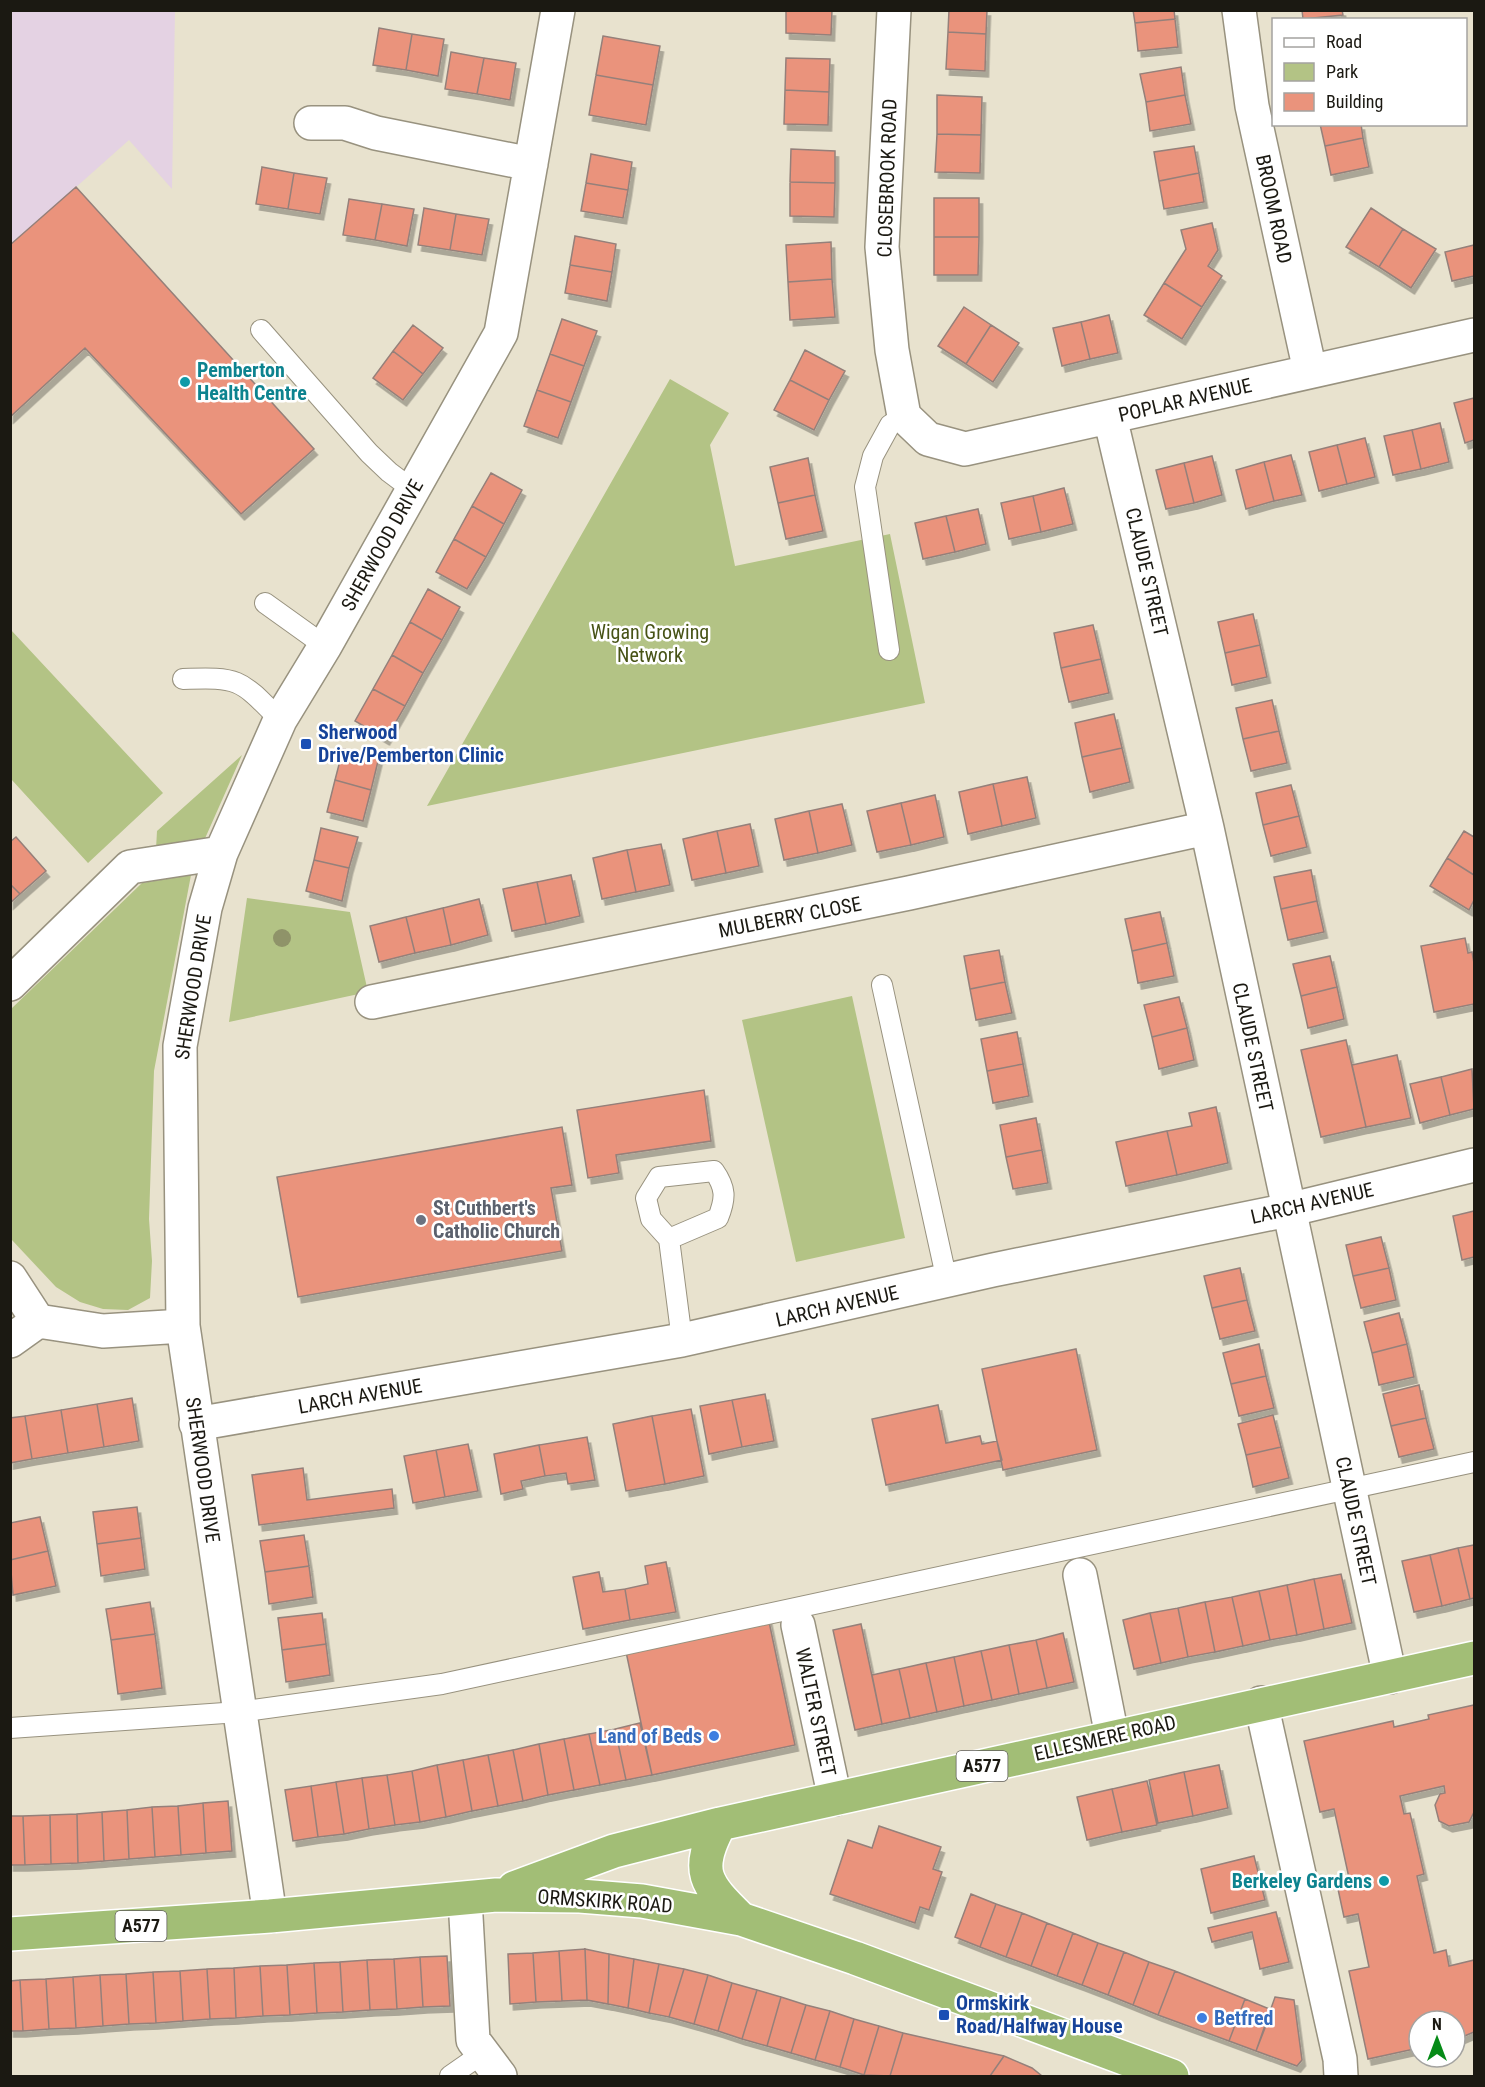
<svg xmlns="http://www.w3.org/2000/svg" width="1485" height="2087" font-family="'Roboto Condensed',sans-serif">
  <defs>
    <filter id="shadow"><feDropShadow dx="3.5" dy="6" stdDeviation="0" flood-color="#0004"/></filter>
  </defs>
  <rect width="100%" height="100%" fill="#e8e2ce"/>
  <path fill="#e4d2e3" d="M11,11h164l-3,178 -43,-49 -118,105z"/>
  <path fill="#b3c385" d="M670,379l59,34 -19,32 25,121 155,-32 35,169 -498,103z
    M11,630l152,163 -75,70 -77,-84z
    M242,755l-43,97 -43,-3 1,-18z
    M191,875l-37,196 -5,148 3,42 -2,37 -22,12 -25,-1 -23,-7 -24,-15 -45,-48v-230l131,-126z
    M247,898l103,14 18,80 -139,30z
    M852,996l53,242 -109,24 -54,-242z"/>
  <path fill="#ea937c" stroke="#95807a" stroke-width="1.5" filter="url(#shadow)" d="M786,10h46l-1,25 -45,-2z
    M949,10h38l-1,24 -38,-2z
    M1133,10h41l1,9 -40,4z
    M1302,10h40l1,5 -40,4z
    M1175,19l3,28 -40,4 -3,-28z
    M379,28l33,6 -6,36 -33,-5z
    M948,32l38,2 -1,37 -39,-2z
    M412,34l32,5 -6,37 -32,-6z
    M603,36l57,10 -7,39 -57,-10z
    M451,52l33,6 -7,36 -32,-5z
    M484,58l32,5 -6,37 -33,-6z
    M786,58l44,1 -1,33 -44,-2z
    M1181,67l4,28 -39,7 -6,-28z
    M596,75l57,10 -7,40 -57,-10z
    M785,90l44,2 -1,33 -44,-1z
    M937,95l45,2 -1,38 -44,-1z
    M1185,95l6,29 -41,7 -4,-29z
    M1320,124h41l2,14 -38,8z
    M937,134l44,1 -1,38 -45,-1z
    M1363,138l6,29 -38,8 -6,-29z
    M1194,146l5,27 -40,8 -5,-29z
    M791,149l44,2v32l-45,-1z
    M591,154l41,8 -4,28 -42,-7z
    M262,167l32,6 -6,36 -32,-5z
    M294,173l33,5 -7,36 -32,-5z
    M1199,173l5,29 -40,7 -5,-28z
    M790,182l45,1 -1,34 -44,-1z
    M586,183l42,7 -5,28 -42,-7z
    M76,187l238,262 -73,65 -156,-166 -75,69v-172z
    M934,198h45v39h-45z
    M349,199l33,5 -7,36 -32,-5z
    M382,204l32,5 -7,37 -32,-6z
    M424,208l32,6 -6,36 -32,-5z
    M1371,208l32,21 -24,38 -33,-20z
    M456,214l33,5 -7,36 -32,-5z
    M1212,223l6,27 -10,16 14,10 -20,31 -38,-24 22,-34 -5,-19z
    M1403,229l33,20 -25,39 -32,-21z
    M575,236l41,8 -4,28 -42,-7z
    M934,237h45l-1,38h-44z
    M831,242l1,37 -44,3 -2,-37z
    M1474,245v31l-22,5 -7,-29z
    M570,265l42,7 -5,29 -42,-8z
    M832,279l3,38 -45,3 -2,-38z
    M1164,283l38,24 -20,32 -38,-24z
    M964,307l27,18 -25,39 -28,-18z
    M1109,315l9,38 -28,6 -9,-37z
    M562,319l35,12 -13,35 -34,-12z
    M1081,322l9,37 -28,7 -9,-38z
    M413,325l30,23 -20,26 -30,-23z
    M991,325l28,18 -26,39 -27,-18z
    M805,350l40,21 -16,29 -39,-20z
    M393,351l30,23 -20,26 -30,-22z
    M550,354l34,12 -13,36 -34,-12z
    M790,380l39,20 -15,30 -40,-20z
    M537,390l34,12 -13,36 -34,-12z
    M1474,398v42l-9,3 -11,-40z
    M1440,423l9,39 -28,7 -9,-39z
    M1412,430l9,39 -28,6 -9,-39z
    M1365,438l10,39 -28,7 -10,-39z
    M1337,445l10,39 -28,7 -10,-39z
    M1291,455l11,40 -28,6 -10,-39z
    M1212,456l10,39 -28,8 -10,-40z
    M808,458l7,37 -37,8 -8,-36z
    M1264,462l10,39 -28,8 -10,-39z
    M1184,463l10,40 -28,6 -10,-39z
    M491,473l31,17 -18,34 -32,-18z
    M1064,488l9,36 -32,8 -8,-36z
    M815,495l8,36 -37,8 -8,-36z
    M1033,496l8,36 -32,7 -8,-36z
    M472,506l32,18 -18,33 -32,-18z
    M978,509l8,35 -31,8 -9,-36z
    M946,516l9,36 -32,7 -8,-36z
    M454,539l32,18 -19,32 -31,-17z
    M428,589l32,18 -18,33 -32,-18z
    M1253,614l7,31 -35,8 -7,-31z
    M410,622l32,18 -19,33 -31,-18z
    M1093,625l8,34 -40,9 -7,-35z
    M1260,645l7,32 -35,8 -7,-32z
    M392,655l31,18 -18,33 -32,-17z
    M1101,659l8,34 -40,9 -8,-34z
    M373,689l32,17 -19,33 -31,-18z
    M1272,700l7,31 -36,8 -7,-31z
    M1114,714l8,34 -40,9 -7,-34z
    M1279,731l8,32 -36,8 -8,-32z
    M1122,748l8,34 -40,10 -8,-35z
    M343,749l36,8 -8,33 -36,-10z
    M1027,777l9,41 -34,8 -9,-42z
    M335,780l36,10 -8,31 -36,-9z
    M993,784l9,42 -34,8 -9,-42z
    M1291,785l8,31 -36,9 -7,-32z
    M935,795l9,42 -33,8 -10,-42z
    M901,803l10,42 -34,7 -10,-41z
    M842,804l10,41 -34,8 -9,-42z
    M809,811l9,42 -34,7 -9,-41z
    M1299,816l8,31 -36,9 -8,-31z
    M750,824l9,42 -33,7 -9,-42z
    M321,828l37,9 -9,31 -35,-8z
    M717,831l9,42 -34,7 -9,-41z
    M1464,831l10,6v38l-27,-17z
    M16,837l30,34 -26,23 -10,-10v-42z
    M661,844l9,41 -34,7 -9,-42z
    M627,850l9,42 -34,7 -9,-41z
    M1447,858l27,17v25l-5,10 -39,-24z
    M314,860l35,8 -7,33 -36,-10z
    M1311,870l6,31 -36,8 -7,-32z
    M571,875l9,41 -34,8 -9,-42z
    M537,882l9,42 -34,7 -9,-42z
    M10,884l10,10 -10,9z
    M479,899l9,36 -37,10 -8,-37z
    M1317,901l7,31 -36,8 -7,-31z
    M443,908l8,37 -36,8 -9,-36z
    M1160,912l7,31 -35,8 -7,-32z
    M406,917l9,36 -36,9 -9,-36z
    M1465,938l3,15 4,-1 2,11v41l-40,8 -13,-66z
    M1167,943l7,33 -36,7 -6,-32z
    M999,950l6,32 -35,7 -6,-33z
    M1330,956l7,31 -36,9 -8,-32z
    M1005,982l7,31 -36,7 -6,-31z
    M1337,987l7,32 -36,9 -7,-32z
    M1179,997l8,31 -35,9 -8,-32z
    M1187,1028l7,32 -35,9 -7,-32z
    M1017,1032l6,32 -36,7 -6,-32z
    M1346,1040l20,87 -45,10 -20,-87z
    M1397,1055l14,63 -45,9 -14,-62z
    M1023,1064l6,32 -36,7 -6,-32z
    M1472,1069l2,40 -24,6 -9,-38z
    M1441,1077l9,38 -30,8 -10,-39z
    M704,1090l7,51 -95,14 3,18 -31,5 -11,-68z
    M1216,1107l12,56 -51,12 -10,-44 25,-5 -3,-13z
    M1036,1118l6,32 -36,7 -6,-32z
    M562,1127l10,58 -21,3 11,63 -264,46 -21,-120z
    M1167,1131l10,44 -51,11 -10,-44z
    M1042,1150l6,33 -35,6 -7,-32z
    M1474,1211v46l-12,3 -9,-44z
    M1381,1237l8,31 -36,8 -7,-31z
    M1240,1268l7,32 -35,8 -8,-32z
    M1389,1268l7,32 -35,8 -8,-32z
    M1247,1300l8,31 -35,8 -8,-31z
    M1399,1313l8,31 -35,9 -8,-31z
    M1259,1344l7,32 -35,8 -8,-31z
    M1407,1344l7,33 -35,8 -7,-32z
    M1076,1349l21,101 -94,20 -21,-101z
    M1266,1376l8,32 -35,8 -8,-32z
    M1419,1385l7,33 -35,8 -8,-32z
    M765,1394l9,47 -32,6 -10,-47z
    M132,1398l7,43 -35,6 -7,-43z
    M732,1400l10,47 -33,7 -9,-48z
    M97,1404l7,43 -36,6 -7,-43z
    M938,1405l8,38 34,-7 2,8 15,-3 5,19 -116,25 -14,-66z
    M691,1409l13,67 -39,8 -13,-68z
    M61,1410l7,43 -36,6 -7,-43z
    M1273,1415l8,32 -35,8 -8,-31z
    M25,1416l7,43 -22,4v-45z
    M652,1416l13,68 -39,7 -13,-67z
    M1426,1418l8,31 -35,8 -8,-31z
    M587,1437l8,43 -27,4 -2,-11 -21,3 -6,-31z
    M468,1444l10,47 -33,6 -9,-47z
    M539,1445l6,31 -24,5 2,8 -22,5 -7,-40z
    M1281,1447l8,31 -36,9 -7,-32z
    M436,1450l9,47 -32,6 -9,-47z
    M303,1468l4,32 85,-11 2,19 -135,17 -7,-50z
    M137,1507l4,31 -44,6 -4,-32z
    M40,1517l8,34 -38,9v-37z
    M304,1535l5,31 -44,6 -5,-31z
    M141,1538l4,31 -44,7 -4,-32z
    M1474,1545v53l-4,1 -12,-51z
    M1458,1548l12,51 -28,7 -12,-51z
    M48,1551l8,35 -43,9 -3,-35z
    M1430,1555l12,51 -28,6 -12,-51z
    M666,1562l10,50 -46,8 -5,-31 23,-5 -3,-18z
    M309,1566l4,31 -44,7 -4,-32z
    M599,1572l4,20 22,-3 5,31 -47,9 -10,-52z
    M1341,1574l11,49 -28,6 -10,-50z
    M1314,1579l10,50 -27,6 -10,-50z
    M1287,1585l10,50 -27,5 -11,-49z
    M1259,1591l11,49 -27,6 -11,-49z
    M1232,1597l11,49 -28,6 -10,-50z
    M150,1602l5,32 -44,6 -5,-31z
    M1205,1602l10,50 -27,5 -10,-49z
    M1178,1608l10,49 -27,6 -11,-50z
    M322,1613l4,31 -44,6 -4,-32z
    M1150,1613l11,50 -27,6 -11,-49z
    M768,1617l27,128 -143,30 -27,-128z
    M861,1624l21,100 -27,6 -22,-100z
    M1063,1633l11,49 -27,6 -11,-48z
    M155,1634l7,54 -44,6 -7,-54z
    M1036,1640l11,48 -28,6 -10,-49z
    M326,1644l4,31 -44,7 -4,-32z
    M1009,1645l10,49 -27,6 -11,-49z
    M981,1651l11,49 -28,6 -10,-49z
    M954,1657l10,49 -27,6 -11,-49z
    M926,1663l11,49 -27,6 -11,-49z
    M899,1669l11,49 -28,6 -10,-49z
    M1474,1705v107l-5,10 -20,4 -10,-5 -4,-16 5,-11 5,-1 -1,-7 -44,10 4,18 6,-1 14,61 -7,2 17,77 12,-3 3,16 25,-6v72l-19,8v-19h-36v27l-51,11 -19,-88 20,-4 -11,-53 -14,3 -6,-28 13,-2 -17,-78 -14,3 -16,-71 89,-20 1,6 35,-8 -1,-4z
    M640,1723l12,52 -26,5 -11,-51z
    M615,1729l11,51 -26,5 -11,-51z
    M589,1734l11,51 -26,5 -10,-51z
    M564,1739l10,51 -26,5 -9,-51z
    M539,1744l9,51 -25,6 -10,-51z
    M513,1750l10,51 -25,5 -10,-51z
    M488,1755l10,51 -26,5 -9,-51z
    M463,1760l9,51 -26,6 -9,-52z
    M437,1765l9,52 -26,5 -8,-51z
    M1219,1765l9,43 -35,8 -9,-44z
    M412,1771l8,51 -25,3 -8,-50z
    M1184,1772l9,44 -35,7 -9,-43z
    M387,1775l8,50 -26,4 -7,-51z
    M362,1778l7,51 -25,5 -8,-52z
    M1147,1781l10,44 -35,7 -10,-43z
    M336,1782l8,52 -26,3 -7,-51z
    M311,1786l7,51 -25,4 -8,-51z
    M1112,1789l10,43 -35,8 -10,-43z
    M228,1801l4,50 -26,2 -3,-50z
    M203,1803l3,50 -25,2 -3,-49z
    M178,1806l3,49 -26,2 -3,-50z
    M152,1807l3,50 -26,2 -2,-49z
    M127,1810l2,49 -25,2 -2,-49z
    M102,1812l2,49 -26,2 -1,-49z
    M77,1814l1,49 -27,1 -1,-49z
    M50,1815l1,49 -26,1 -2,-49z
    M10,1816h13l2,49h-15z
    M879,1826l62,21 -8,22 9,3 -13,38 -9,-3 -5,16 -85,-29 18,-54 24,8z
    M1254,1856l11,44 -54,13 -10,-44z
    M971,1894l25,10 -16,43 -25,-10z
    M996,1904l26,9 -16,44 -26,-10z
    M1276,1912l13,50 -29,7 -8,-37 -40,10 -4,-14z
    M1022,1913l25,10 -16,43 -25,-9z
    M1047,1923l26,10 -16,43 -26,-10z
    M1073,1933l25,10 -16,42 -25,-9z
    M1098,1943l26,9 -16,43 -26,-10z
    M585,1949l24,5 -1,50 -21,-4z
    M585,1949l2,51 -25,1 -3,-50z
    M559,1951l3,50 -26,1 -3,-49z
    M1124,1952l25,10 -16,43 -25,-10z
    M533,1953l3,49 -26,2 -2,-50z
    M609,1954l25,5 -6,49 -20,-4z
    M447,1956l3,50 -27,1 -3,-50z
    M420,1957l3,50 -26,2 -3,-50z
    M394,1959l3,50 -27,1 -3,-50z
    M634,1959l25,5 -10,49 -21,-5z
    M367,1960l3,50 -27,2 -3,-50z
    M340,1962l3,50 -26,1 -3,-50z
    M1149,1962l26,9 -17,44 -25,-10z
    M314,1963l3,50 -27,2 -3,-50z
    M659,1964l25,5 -15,48 -20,-4z
    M287,1965l3,50 -27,1 -3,-50z
    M260,1966l3,50 -27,2 -2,-50z
    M234,1968l2,50 -26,1 -3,-50z
    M207,1969l3,50 -27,2 -3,-50z
    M684,1969l24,6 -14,49 -25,-7z
    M180,1971l3,50 -27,2 -3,-51z
    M1175,1971l70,28 -16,42 -71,-26z
    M153,1972l3,51 -27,1 -3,-50z
    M126,1974l3,50 -26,2 -3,-51z
    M100,1975l3,51 -27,2 -3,-51z
    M708,1975l24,8 -14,48 -24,-7z
    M73,1977l3,51 -27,1 -3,-50z
    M46,1979l3,50 -26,2 -3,-51z
    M20,1980l3,51h-13v-50z
    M732,1983l25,7 -15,49 -24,-8z
    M757,1990l24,7 -14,49 -25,-7z
    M781,1997l25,8 -15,48 -24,-7z
    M1275,1997l19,3 8,60 -5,6 -41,-15z
    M1245,1999l27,11 -16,41 -27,-10z
    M806,2005l24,6 -15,49 -24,-7z
    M830,2011l24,8 -14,48 -25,-7z
    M854,2019l25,7 -15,49 -24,-8z
    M879,2026l24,7 -13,43 -26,-1z
    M903,2033l101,23 -14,20h-100z
    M1004,2056l28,12 10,8h-52z"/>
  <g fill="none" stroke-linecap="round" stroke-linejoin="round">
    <defs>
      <path id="service" d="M261,330l108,123 20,19 24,18
        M265,603l60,43
        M889,650l-24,-163 8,-31 17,-31 14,-9
        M183,679c57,-2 57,0 97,41
        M882,985l65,296
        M669,1239l49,-21c8,-20 8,-30 -4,-47l-55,6 -13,21 5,21 18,20 13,101
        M10,1728l229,-16 203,-28 1032,-222
        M450,2076l33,-23"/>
      <path id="minor" d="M894,10l-12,237 10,103 12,66 24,23 37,10 509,-114
        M1239,10l13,96 58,265
        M311,123h34l31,10 155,31
        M1110,417l97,411 183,849
        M10,984l120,-117 91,-14
        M372,1002l537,-109 298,-65
        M10,1278l28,43 65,10 80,-5
        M10,1341l28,-20
        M196,1424l486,-84 311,-70 295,-60 186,-45
        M1080,1575l32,161
        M798,1625l37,174
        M1261,1703l79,356 1,17
        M465,1899l8,141 27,36
        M270,1916l-87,-590 -3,-280 25,-138 16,-55 59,-133 45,-74 176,-313 57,-323"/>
      <path id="trunk" d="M720,1824c-26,47 -15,60 21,95
        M514,1888l100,-37 106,-27 754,-166
        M10,1934l260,-18 226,-21 84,1 62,5 99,18 114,39 317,118"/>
    </defs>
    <use href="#service" stroke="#98927f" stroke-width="22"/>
    <use href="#minor" stroke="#98927f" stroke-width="36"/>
    <use href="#trunk" stroke="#fff" stroke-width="36"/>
    <use href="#service" stroke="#fff" stroke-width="20"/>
    <use href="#minor" stroke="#fff" stroke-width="33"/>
    <use href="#trunk" stroke="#a2be76" stroke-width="33"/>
  </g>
  <circle fill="#8f9369" cx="282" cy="938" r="9"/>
  <g fill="#0f9aa8" stroke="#fff" stroke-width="2">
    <circle cx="185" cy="382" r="6"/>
    <circle cx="1384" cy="1881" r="6"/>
  </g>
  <g fill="#1a4fb4" stroke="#fff" stroke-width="2">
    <rect x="300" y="738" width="12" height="12" rx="3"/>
    <rect x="938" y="2009" width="12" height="12" rx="3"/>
  </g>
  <circle fill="#6b7280" stroke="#fff" stroke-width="2" cx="421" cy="1220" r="6"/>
  <g fill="#3f7fe0" stroke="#fff" stroke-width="2">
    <circle cx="714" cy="1736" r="6"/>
    <circle cx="1202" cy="2018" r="6"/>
  </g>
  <g text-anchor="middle" stroke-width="5" stroke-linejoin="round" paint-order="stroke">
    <g fill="#fff" stroke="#5f5e59" stroke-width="1.5">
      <rect x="956.5" y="1751" width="51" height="30" rx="4.5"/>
      <rect x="115.5" y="1911" width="51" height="30" rx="4.5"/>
    </g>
    <g font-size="18" font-weight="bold" fill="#1b1912">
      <text x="982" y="1772">A577</text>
      <text x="141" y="1932">A577</text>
    </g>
    <g font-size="20" fill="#1b1912" stroke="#fff">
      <text transform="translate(887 178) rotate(-88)" y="7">CLOSEBROOK ROAD</text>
      <text transform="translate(1274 209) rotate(78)" y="7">BROOM ROAD</text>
      <text transform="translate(1185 400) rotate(-13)" y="7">POPLAR AVENUE</text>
      <text transform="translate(382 545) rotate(-61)" y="7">SHERWOOD DRIVE</text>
      <text transform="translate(1147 572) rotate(77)" y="7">CLAUDE STREET</text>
      <text transform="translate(790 917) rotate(-11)" y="7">MULBERRY CLOSE</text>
      <text transform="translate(193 987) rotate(-81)" y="7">SHERWOOD DRIVE</text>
      <text transform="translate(1253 1047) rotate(78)" y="7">CLAUDE STREET</text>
      <text transform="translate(1312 1203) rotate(-13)" y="7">LARCH AVENUE</text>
      <text transform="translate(837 1306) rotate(-13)" y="7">LARCH AVENUE</text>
      <text transform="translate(360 1396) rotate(-10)" y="7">LARCH AVENUE</text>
      <text transform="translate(203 1470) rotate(82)" y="7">SHERWOOD DRIVE</text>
      <text transform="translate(1356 1521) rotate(78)" y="7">CLAUDE STREET</text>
      <text transform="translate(816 1712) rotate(78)" y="7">WALTER STREET</text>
      <text transform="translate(1105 1738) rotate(-13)" y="7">ELLESMERE ROAD</text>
      <text transform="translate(605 1901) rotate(4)" y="7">ORMSKIRK ROAD</text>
    </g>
    <g font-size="20" font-weight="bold" fill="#0d838f" stroke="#fff" text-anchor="start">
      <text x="197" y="377">Pemberton<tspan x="197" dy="23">Health Centre</tspan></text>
      <text x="1372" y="1888" text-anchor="end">Berkeley Gardens</text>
    </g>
    <g font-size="20" fill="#475316" stroke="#fff">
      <text x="650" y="639">Wigan Growing<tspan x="650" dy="23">Network</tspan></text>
    </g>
    <g font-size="20" font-weight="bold" fill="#164399" stroke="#fff" text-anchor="start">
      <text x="318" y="739">Sherwood<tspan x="318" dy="23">Drive/Pemberton Clinic</tspan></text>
      <text x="956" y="2010">Ormskirk<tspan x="956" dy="23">Road/Halfway House</tspan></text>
    </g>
    <g font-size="20" font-weight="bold" fill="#5b616d" stroke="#fff" text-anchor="start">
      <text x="433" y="1215">St Cuthbert's<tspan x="433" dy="23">Catholic Church</tspan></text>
    </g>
    <g font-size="20" font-weight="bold" fill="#366cbe" stroke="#fff" text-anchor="end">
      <text x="702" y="1743">Land of Beds</text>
      <text x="1214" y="2025" text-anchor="start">Betfred</text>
    </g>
  </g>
  <rect width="1485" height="2087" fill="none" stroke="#1b1912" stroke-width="24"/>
  <rect x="1272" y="18" width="195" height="108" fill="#ffffff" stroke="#a4a3a0" stroke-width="1.5"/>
  <rect x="1284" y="38" width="30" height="9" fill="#ffffff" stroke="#a4a3a0" stroke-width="1.5"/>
  <text x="1326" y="48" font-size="18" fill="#1b1912">Road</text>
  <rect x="1284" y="63" width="30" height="18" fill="#b3c385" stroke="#a4a3a0" stroke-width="1.5"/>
  <text x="1326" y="78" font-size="18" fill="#1b1912">Park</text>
  <rect x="1284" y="93" width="30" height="18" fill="#ea937c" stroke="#a4a3a0" stroke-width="1.5"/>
  <text x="1326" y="108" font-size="18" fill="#1b1912">Building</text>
  <g transform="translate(1437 2039)"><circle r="28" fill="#ffffff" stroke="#a4a3a0" stroke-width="1.5"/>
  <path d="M0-4.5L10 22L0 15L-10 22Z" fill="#068b17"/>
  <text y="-9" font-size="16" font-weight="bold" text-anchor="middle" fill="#1b1912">N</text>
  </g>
</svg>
